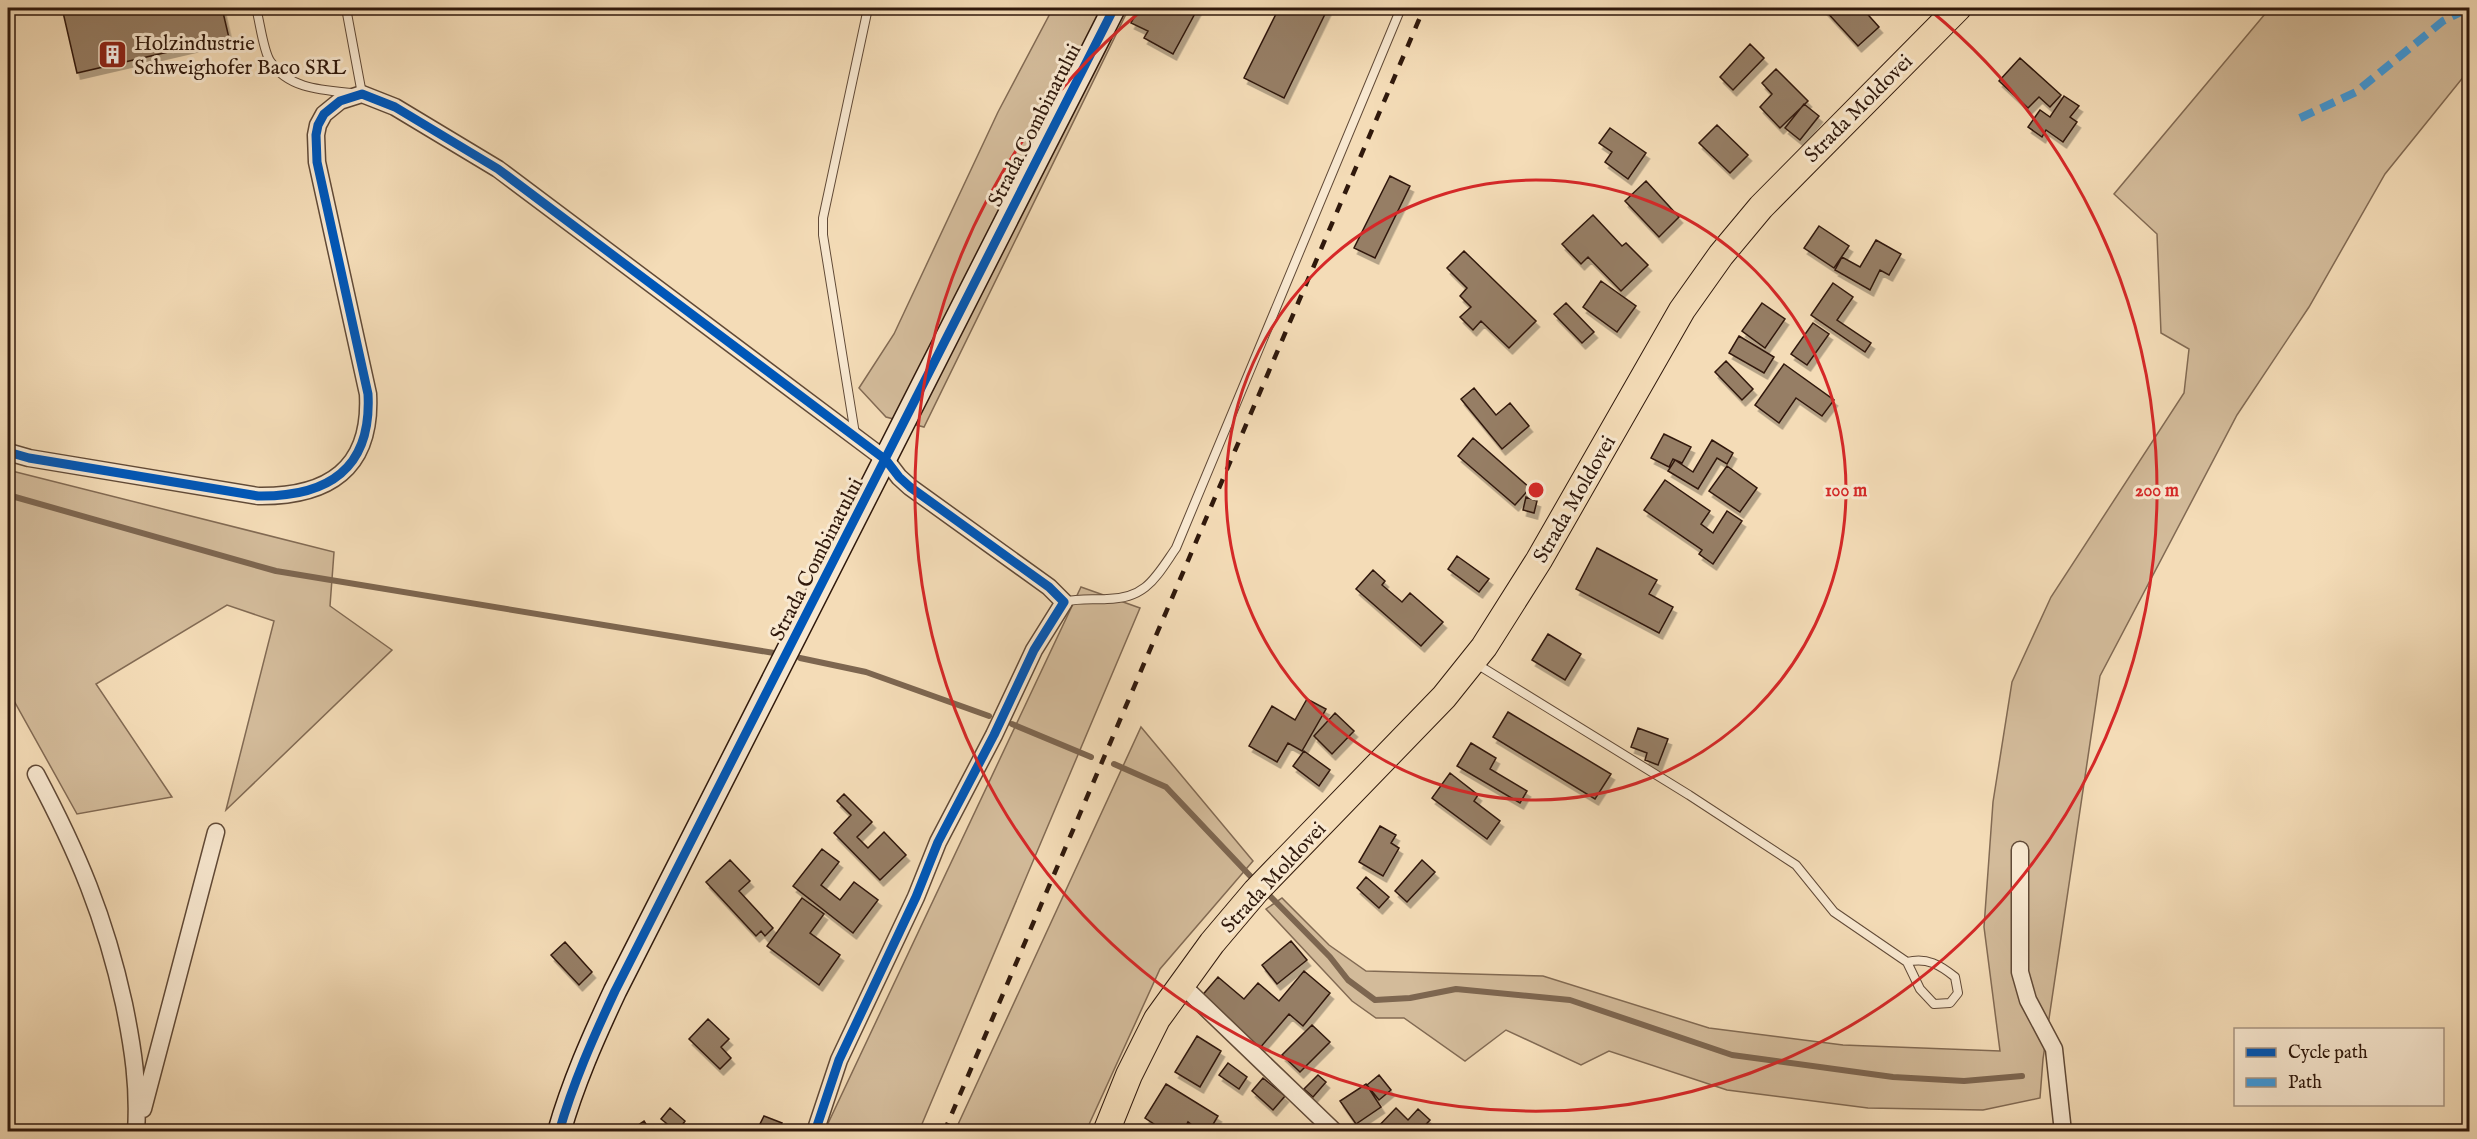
<svg xmlns="http://www.w3.org/2000/svg" width="2477" height="1139" font-family="'IM FELL English',serif">
  <defs>
    <filter id="shadow"><feDropShadow dx="3.5" dy="6" stdDeviation="0" flood-color="#0004"/></filter>
  </defs>
  <rect width="100%" height="100%" fill="#f4dcb7"/>
  <filter id="stains"><feTurbulence type="fractalNoise" baseFrequency=".00333" numOctaves="4"/><feColorMatrix values="0 0 0 0 .2 0 0 0 0 .09 0 0 0 0 .02 0 0 0 .5 -.17"/></filter>
  <radialGradient id="worn" r=".72"><stop offset=".6" stop-color="#630" stop-opacity="0"/><stop offset="1" stop-color="#630" stop-opacity=".3"/></radialGradient>
  <path fill="#d3bb9a" stroke="#826a53" stroke-width="1.5" d="M1053,8h76l-205,419 -38,-10 -27,-29 35,-54 104,-222z
    M2270,8h199v62l-84,104 -76,133 -72,108 -137,261 -57,383 -3,39 -57,12 -115,-2 -141,-18 -118,-39 -28,14 -75,-35 -41,31 -61,-43h-28l-24,-17 -86,-92 16,-11 47,47 37,26 177,5 166,52 134,17 157,6 -16,-124 9,-125 19,-120 39,-85 133,-204 5,-44 -28,-16 -4,-99 -43,-40z
    M8,470l326,82 -4,54 62,44 -166,160 48,-189 -47,-16 -131,79 76,113 -95,17 -69,-124z
    M1081,587l59,21 -221,523 -95,1z
    M1141,727l112,134 -93,108 -74,162h-131z"/>
  <g fill="none" stroke-linecap="round" stroke-linejoin="round">
    <path stroke="#7d6650" stroke-width="6" d="M8,495l268,76 498,82
      M800,658l66,14 123,44
      M1012,724l79,33
      M1114,764l52,23 88,93
      M1268,894l62,63 18,23 27,20 35,-2 46,-9 114,11 162,55 161,22 71,4 58,-5"/>
  </g>
  <path fill="#967e65" stroke="#30190c" stroke-width="1.5" filter="url(#shadow)" d="M62,8h160l7,30 -152,35z
    M1139,8h59l-25,46 -29,-16 4,-7 -17,-8z
    M1279,8h49l-44,90 -40,-20z
    M1823,8h39l17,19 -21,19z
    M1750,44l14,14 -31,32 -13,-13z
    M2020,58l41,37 -11,12 -11,-10 -11,11 -29,-27z
    M1776,69l32,32 -28,27 -20,-21 12,-13 -10,-11z
    M2064,96l15,10 -9,11 7,5 -14,20 -17,-12 -4,7 -14,-10 12,-17 10,7z
    M1804,104l15,12 -19,24 -15,-12z
    M1717,125l31,30 -18,18 -31,-30z
    M1610,128l36,25 -18,26 -23,-17 7,-10 -13,-9z
    M1390,176l20,10 -35,72 -21,-10z
    M1646,181l33,36 -20,20 -34,-36z
    M1593,215l29,31 4,-3 22,22 -27,26 -33,-34 -7,7 -19,-20z
    M1819,226l30,20 -15,22 -30,-20z
    M1876,240l25,14 -12,21 -9,-5 -10,20 -35,-20 7,-13 18,10z
    M1464,251l72,70 -27,27 -28,-27 -8,9 -13,-13 11,-10 -11,-11 7,-8 -20,-20z
    M1601,281l35,25 -19,26 -34,-25z
    M1833,283l20,14 -16,23 34,23 -6,9 -54,-37z
    M1566,303l28,29 -12,11 -28,-29z
    M1762,303l23,16 -20,29 -23,-17z
    M1813,323l16,11 -22,31 -16,-11z
    M1739,336l35,21 -10,16 -35,-20z
    M1726,361l27,28 -11,11 -27,-28z
    M1784,364l50,36 -12,16 -26,-18 -17,25 -24,-18z
    M1474,388l22,27 14,-12 19,23 -27,23 -41,-50z
    M1664,434l27,13 -9,16 -9,-4 -4,8 -18,-9z
    M1473,438l57,50 -15,17 -57,-49z
    M1712,440l21,13 -6,11 -10,-6 -19,31 -30,-18 7,-11 18,12z
    M1727,466l30,22 -17,24 -31,-21z
    M1665,480l45,31 -9,13 12,9 14,-22 15,10 -29,43 -14,-10 3,-4 -58,-40z
    M1526,497l11,4 -3,12 -11,-3z
    M1597,548l60,32 -8,14 24,13 -14,26 -83,-44z
    M1457,556l32,23 -10,13 -31,-23z
    M1373,570l12,11 -3,4 20,17 8,-9 33,29 -22,24 -65,-57z
    M1548,634l33,20 -16,26 -33,-20z
    M1307,699l19,10 -24,42 -14,-8 -11,19 -28,-16 23,-40 23,14z
    M1508,712l103,62 -16,25 -102,-62z
    M1335,713l19,18 -22,23 -18,-18z
    M1638,728l30,11 -10,26 -13,-5 2,-7 -16,-6z
    M1471,743l25,15 -6,11 37,22 -7,12 -63,-37z
    M1304,751l26,19 -11,16 -26,-20z
    M1450,773l28,22 -4,6 26,20 -13,18 -55,-41z
    M844,794l28,28 -15,15 11,11 16,-16 22,23 -26,25 -46,-47 17,-18 -14,-14z
    M1380,826l16,9 -5,8 8,5 -16,28 -24,-14z
    M822,849l17,13 -18,23 19,15 14,-18 24,18 -25,33 -60,-47z
    M730,860l20,21 -11,10 34,37 -8,8 -4,-5 -5,5 -50,-54z
    M1422,860l13,12 -28,30 -12,-11z
    M1366,877l23,20 -10,11 -22,-20z
    M802,898l22,16 -14,19 30,22 -21,30 -52,-39z
    M1291,941l16,19 -30,24 -15,-19z
    M565,942l27,30 -13,13 -28,-30z
    M1304,971l26,22 -27,33 -14,-12 -30,35 -59,-51 18,-21 26,22 14,-16 21,18z
    M708,1019l21,20 -8,8 10,11 -11,11 -31,-30z
    M1312,1025l18,17 -30,30 -18,-17z
    M1197,1036l24,15 -21,36 -25,-15z
    M1228,1063l19,14 -8,12 -20,-14z
    M1318,1075l8,7 -13,15 -9,-8z
    M1379,1075l12,15 -12,10 -12,-15z
    M1263,1078l22,18 -12,14 -21,-19z
    M1166,1084l52,32 -6,10 9,6h-20l-13,-10 -5,10h-17l-21,-14z
    M1366,1084l15,23 -25,17 -16,-23z
    M670,1108l15,13 -8,11 -16,-13z
    M1396,1108l12,12 10,-11 12,11 -11,12h-46z
    M764,1116l18,7 -4,9 -18,-8z
    M644,1121l5,8 -12,3 -3,-4z"/>
  <g fill="none" stroke-linecap="round" stroke-linejoin="round">
    <defs>
      <path id="lane" d="M256,8c4,14 7,42 14,53 20,31 60,29 92,33l-16,-86
        M855,434l-32,-199v-17l45,-210
        M1064,602c15,-4 28,-2 43,-3 39,0 49,-22 69,-51l225,-540
        M1475,663l214,132 107,70 38,47 73,50 13,27 14,15 16,-1 8,-10 -3,-16c-15,-12 -28,-20 -48,-15"/>
      <path id="street" d="M8,452l21,6 229,38c70,1 114,-27 110,-102l-51,-232 -1,-27 2,-10 6,-11 16,-13 22,-7 33,13 103,62 388,291 13,17 11,10 139,100 15,15 -30,48 -40,85 -56,107 -22,55 -77,163 -24,72
        M36,774c42,79 69,143 88,230 9,44 15,83 12,128
        M2020,850v122l8,28 26,49 9,83
        M1181,984l154,148
        M143,1109l73,-277"/>
      <path id="secondary" d="M559,1132c14,-49 34,-94 56,-141l499,-983"/>
      <path id="primary" d="M1106,1132l23,-57 28,-56 55,-76 44,-52 188,-194 40,-50 55,-87 143,-250 39,-55 40,-48 197,-199"/>
    </defs>
    <use href="#lane" stroke="#614a37" stroke-width="10"/>
    <use href="#street" stroke="#614a37" stroke-width="19"/>
    <use href="#secondary" stroke="#30190c" stroke-width="25"/>
    <use href="#primary" stroke="#30190c" stroke-width="28"/>
    <use href="#lane" stroke="#f8e8d0" stroke-width="8"/>
    <use href="#street" stroke="#f8e8d0" stroke-width="16"/>
    <use href="#secondary" stroke="#f8e8d0" stroke-width="22"/>
    <use href="#primary" stroke="#f4dcb7" stroke-width="26"/>
    <path stroke="#30190c" stroke-width="4.5" stroke-dasharray="10 10" stroke-linecap="butt" d="M944,1132l480,-1124"/>
    <path stroke="#3e9bde" stroke-width="8" stroke-dasharray="15 8" stroke-linecap="butt" d="M2300,118l56,-26 87,-71 26,-13"/>
    <defs>
      <path id="cycleway" d="M8,452l21,6 229,38c70,1 114,-27 110,-102l-51,-232 -1,-27 2,-10 6,-11 16,-13 22,-7 33,13 103,62 388,291 13,17 11,10 139,100 15,15 -30,48 -40,85 -56,107 -22,55 -77,163 -24,72
        M559,1132c14,-49 34,-94 56,-141l499,-983"/>
    </defs>
    <use href="#cycleway" stroke="#f8e8d0" stroke-width="13"/>
    <use href="#cycleway" stroke="#0057b8" stroke-width="9"/>
  </g>
  <g fill="none" stroke="#d62828" stroke-width="3">
    <circle cx="1536" cy="490" r="310"/>
    <path d="M1931 11A621 621 0 1 1 1141 11"/>
  </g>
  <defs>
    <symbol id="building-square" viewBox="-11 -11 22 22"><rect x="-9" y="-9" width="18" height="18" rx="4" fill="#8f2418" stroke="#f8e8d0"/><path d="M-4-6H4V6H1V3H-1V6H-4ZM-2.5-4.3h1.7v1.8h-1.7ZM.8-4.3h1.7v1.8H.8ZM-2.5-1h1.7V.8h-1.7ZM.8-1h1.7V.8H.8Z" fill="#fff"/></symbol>
  </defs>
  <g fill-rule="evenodd">
    <use href="#building-square" x="96" y="38" width="33" height="33"/>
  </g>
  <g text-anchor="middle" stroke-width="6" stroke-linejoin="round" paint-order="stroke">
    <g font-size="21" fill="#30190c" stroke="#f8e8d0" text-anchor="start">
      <text x="134" y="50">Holzindustrie<tspan x="134" dy="24">Schweighofer Baco SRL</tspan></text>
    </g>
    <g font-size="21" fill="#30190c" stroke="#f8e8d0">
      <text transform="translate(1858 108) rotate(-45)" y="7">Strada Moldovei</text>
      <text transform="translate(1034 125) rotate(-63)" y="7">Strada Combinatului</text>
      <text transform="translate(1574 499) rotate(-60)" y="7">Strada Moldovei</text>
      <text transform="translate(816 559) rotate(-63)" y="7">Strada Combinatului</text>
      <text transform="translate(1273 877) rotate(-47)" y="7">Strada Moldovei</text>
    </g>
  </g>
  <circle cx="1536" cy="490" r="9" fill="#d62828" stroke="#f8e8d0" stroke-width="3"/>
  <g font-size="18" text-anchor="middle" font-weight="bold" fill="#d62828" stroke="#f8e8d0" stroke-width="6" stroke-linejoin="round" paint-order="stroke">
    <text x="1846" y="496">100 m</text>
    <text x="2157" y="496">200 m</text>
  </g>
  <rect width="2477" height="1139" fill="none" stroke="#f4dcb7" stroke-width="30"/>
  <rect x="9" y="9" width="2459" height="1121" fill="none" stroke="#30190c" stroke-width="3"/>
  <rect x="15" y="15" width="2447" height="1109" fill="none" stroke="#30190c" stroke-width="1.5"/>
  <rect x="2234" y="1028" width="210" height="78" fill="#f8e8d0" stroke="#a89582" stroke-width="1.5"/>
  <rect x="2246" y="1048" width="30" height="9" fill="#0057b8" stroke="#a89582" stroke-width="1.5"/>
  <text x="2288" y="1058" font-size="18" fill="#30190c">Cycle path</text>
  <rect x="2246" y="1078" width="30" height="9" fill="#3e9bde" stroke="#a89582" stroke-width="1.5"/>
  <text x="2288" y="1088" font-size="18" fill="#30190c">Path</text>
  <rect width="100%" height="100%" filter="url(#stains)"/>
  <rect width="100%" height="100%" fill="url(#worn)"/>
</svg>
